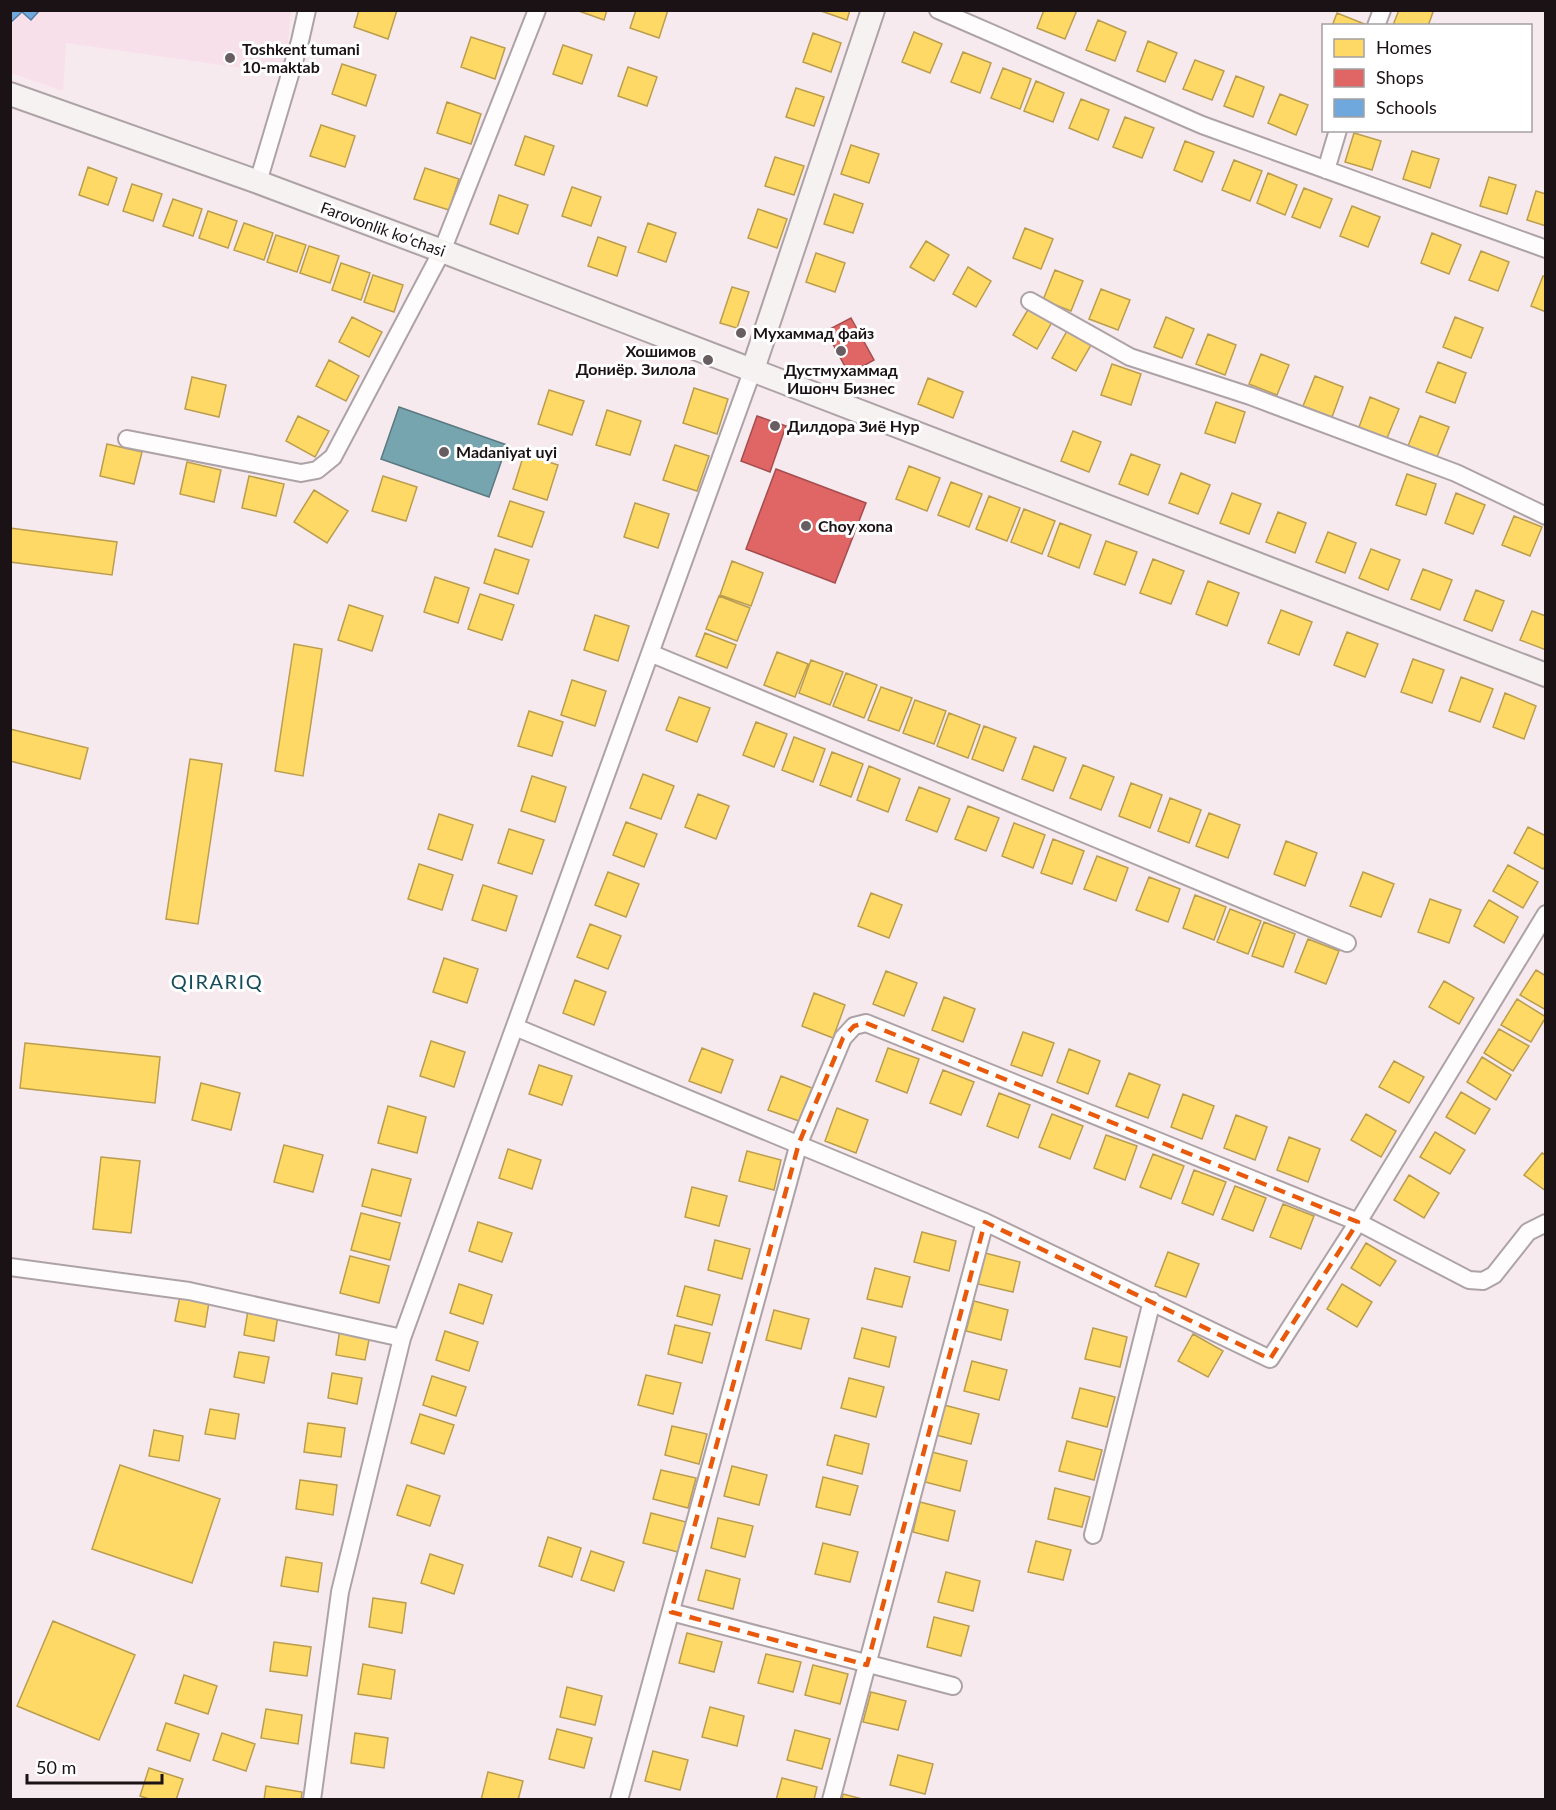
<svg xmlns="http://www.w3.org/2000/svg" width="1556" height="1810" font-family="Lato,sans-serif">
  <rect width="100%" height="100%" fill="#f7eaef"/>
  <path fill="#f8e0ea" d="M11,11h280l-6,63 -219,-31 -3,48 -52,-18z"/>
  <path fill="#ffd966" stroke="#bb9d4e" stroke-width="1.5" d="M359,10h38l-9,29 -34,-12z
    M576,10h31l-3,10z
    M636,10h32l-9,28 -29,-10z
    M818,10h32l-3,10z
    M1044,10h33l-12,29 -28,-11z
    M1399,10h30l4,2 -5,14h-34l-1,-1z
    M1337,13l30,12v1h-35z
    M1098,20l28,12 -11,29 -29,-11z
    M914,32l28,12 -12,29 -28,-11z
    M813,33l28,10 -10,29 -28,-10z
    M471,37l34,11 -10,31 -34,-12z
    M1148,41l29,12 -12,29 -28,-11z
    M563,45l29,10 -10,29 -29,-10z
    M963,52l28,11 -11,30 -29,-11z
    M1195,60l29,11 -12,29 -29,-11z
    M342,64l34,11 -10,31 -34,-12z
    M628,67l29,10 -10,29 -29,-10z
    M1003,68l28,11 -11,30 -29,-11z
    M1236,76l28,11 -11,30 -29,-11z
    M1036,81l28,12 -11,29 -29,-11z
    M796,88l28,9 -10,29 -28,-9z
    M1280,94l28,11 -12,30 -28,-12z
    M1081,99l28,11 -11,30 -29,-12z
    M447,102l34,12 -10,30 -34,-11z
    M1125,117l29,11 -12,30 -29,-11z
    M321,125l34,11 -10,31 -35,-11z
    M1354,133l27,8 -9,29 -27,-8z
    M525,136l29,10 -10,29 -29,-10z
    M1185,141l29,11 -12,30 -28,-12z
    M851,145l28,9 -10,29 -28,-9z
    M1412,151l27,8 -9,29 -27,-9z
    M775,157l29,9 -10,29 -29,-9z
    M1234,160l28,11 -12,30 -28,-11z
    M88,167l29,11 -9,27 -29,-10z
    M425,168l34,11 -10,31 -35,-11z
    M1268,173l29,12 -12,30 -28,-12z
    M1489,177l27,8 -9,29 -27,-8z
    M132,184l30,10 -9,27 -30,-10z
    M572,187l29,10 -10,29 -29,-10z
    M1304,188l28,11 -12,29 -28,-11z
    M1536,191l10,3v32l-19,-6z
    M834,194l29,10 -10,29 -29,-9z
    M499,195l29,10 -10,29 -28,-10z
    M173,199l29,10 -9,27 -30,-10z
    M1352,206l28,11 -12,30 -28,-11z
    M758,209l29,10 -10,29 -29,-10z
    M208,211l29,10 -9,27 -29,-10z
    M244,223l29,10 -9,27 -30,-10z
    M648,223l28,10 -10,29 -28,-10z
    M1025,228l28,11 -12,30 -28,-11z
    M1432,233l29,12 -12,29 -28,-11z
    M276,235l30,10 -9,27 -30,-10z
    M598,237l28,10 -9,29 -29,-10z
    M926,241l23,14 -15,26 -24,-14z
    M309,246l30,10 -9,27 -30,-10z
    M1481,251l28,11 -11,29 -29,-11z
    M816,253l29,10 -10,29 -29,-10z
    M341,263l29,10 -9,27 -29,-10z
    M968,267l23,14 -15,26 -23,-13z
    M1055,270l28,11 -12,30 -28,-11z
    M373,275l30,10 -9,27 -30,-10z
    M1543,276l3,1v35l-15,-6z
    M732,287l17,5 -12,36 -17,-5z
    M1101,289l29,11 -12,30 -29,-11z
    M1029,308l23,14 -15,27 -24,-14z
    M352,317l30,15 -13,25 -30,-15z
    M1166,317l28,12 -12,29 -28,-11z
    M1455,317l28,11 -12,30 -28,-11z
    M1067,331l24,14 -15,26 -24,-13z
    M1208,334l28,11 -11,30 -29,-11z
    M1261,354l28,11 -12,30 -28,-11z
    M329,360l30,16 -13,25 -30,-15z
    M1438,362l28,11 -11,30 -29,-11z
    M1112,364l29,10 -10,31 -30,-10z
    M1315,376l28,11 -11,30 -29,-11z
    M192,377l34,8 -7,32 -34,-8z
    M928,378l35,14 -10,26 -35,-14z
    M694,388l34,11 -11,35 -34,-11z
    M549,390l35,11 -12,34 -34,-11z
    M1370,397l29,12 -12,29 -28,-11z
    M1216,402l29,10 -10,31 -30,-10z
    M607,410l34,11 -11,34 -34,-10z
    M298,416l31,15 -14,26 -29,-16z
    M1420,416l29,11 -12,30 -29,-11z
    M1073,431l28,11 -12,30 -28,-11z
    M107,444l35,8 -8,32 -34,-8z
    M675,445l34,11 -12,35 -34,-11z
    M524,454l34,11 -11,35 -34,-11z
    M1131,454l29,11 -12,30 -29,-11z
    M187,462l34,8 -7,32 -34,-8z
    M909,466l31,12 -13,33 -31,-12z
    M1181,473l29,12 -12,29 -29,-11z
    M1407,474l29,10 -10,31 -30,-10z
    M249,476l35,8 -8,32 -34,-8z
    M383,476l34,11 -11,34 -34,-10z
    M951,482l31,12 -13,33 -31,-12z
    M314,490l34,21 -21,32 -33,-21z
    M1232,493l29,11 -12,30 -29,-11z
    M1456,493l29,12 -12,29 -28,-11z
    M989,496l31,12 -13,33 -31,-12z
    M510,501l34,11 -12,35 -34,-11z
    M635,503l34,11 -11,34 -34,-11z
    M1024,509l31,12 -13,33 -31,-12z
    M1278,512l28,11 -11,30 -29,-11z
    M1514,516l28,11 -12,29 -28,-11z
    M1060,523l31,12 -12,33 -31,-12z
    M10,528l107,14 -5,33 -102,-13z
    M1328,532l28,11 -11,30 -29,-11z
    M1106,541l31,11 -12,33 -31,-11z
    M495,549l34,11 -11,34 -34,-11z
    M1371,549l29,11 -12,30 -29,-12z
    M1153,559l31,12 -13,33 -31,-11z
    M732,561l31,12 -12,33 -31,-11z
    M1423,569l29,11 -12,30 -29,-11z
    M435,577l34,11 -11,35 -34,-11z
    M1208,581l31,12 -12,33 -31,-12z
    M1476,590l28,11 -12,30 -28,-11z
    M480,594l34,11 -12,35 -34,-11z
    M719,596l31,12 -13,33 -31,-12z
    M349,605l34,11 -11,35 -34,-11z
    M1281,610l31,12 -13,33 -31,-12z
    M1532,611l14,5v34l-26,-10z
    M595,615l34,11 -11,35 -34,-11z
    M1347,632l31,12 -13,33 -31,-12z
    M705,633l31,12 -9,23 -31,-12z
    M294,644l28,5 -19,127 -28,-5z
    M777,652l31,12 -13,33 -31,-12z
    M1413,659l31,11 -12,33 -31,-11z
    M811,660l32,12 -13,33 -31,-12z
    M846,673l31,12 -13,33 -31,-12z
    M1461,677l32,12 -13,33 -31,-11z
    M572,680l34,11 -11,35 -34,-11z
    M881,687l31,11 -13,33 -31,-11z
    M1505,693l31,13 -12,33 -31,-12z
    M679,697l31,11 -13,34 -31,-12z
    M915,700l31,11 -12,33 -31,-11z
    M529,711l34,11 -11,34 -34,-10z
    M949,713l31,12 -12,33 -31,-12z
    M756,722l31,12 -13,33 -31,-12z
    M984,726l32,12 -13,33 -31,-12z
    M10,729l78,19 -8,31 -70,-18z
    M794,737l31,12 -12,33 -31,-12z
    M1034,746l32,12 -13,33 -31,-12z
    M832,752l31,12 -12,33 -31,-12z
    M190,759l32,5 -24,160 -32,-5z
    M1083,765l31,12 -13,33 -31,-12z
    M869,766l31,13 -12,33 -31,-12z
    M643,774l31,12 -13,33 -31,-11z
    M532,776l34,11 -11,35 -34,-11z
    M1131,783l31,12 -12,33 -31,-12z
    M919,787l31,12 -13,33 -31,-12z
    M698,794l31,12 -13,33 -31,-12z
    M1170,798l31,12 -12,33 -31,-12z
    M968,806l31,12 -13,33 -31,-12z
    M1209,813l31,12 -12,33 -32,-12z
    M439,814l34,11 -11,35 -34,-11z
    M626,822l31,12 -13,33 -31,-12z
    M1014,823l31,12 -12,33 -31,-12z
    M1528,827l18,9v30l-3,3 -29,-16z
    M509,829l35,11 -12,34 -34,-11z
    M1053,839l31,12 -12,33 -31,-11z
    M1286,841l31,12 -12,33 -31,-12z
    M1097,856l31,12 -12,33 -32,-12z
    M419,864l34,11 -11,35 -34,-11z
    M1508,865l30,17 -15,26 -30,-17z
    M608,872l31,12 -13,33 -31,-12z
    M1363,872l31,12 -13,33 -31,-11z
    M1149,877l31,12 -12,33 -32,-12z
    M483,885l34,11 -11,35 -34,-11z
    M871,893l31,12 -13,33 -31,-12z
    M1195,895l31,12 -12,33 -31,-12z
    M1430,899l31,11 -12,33 -31,-11z
    M1489,900l29,17 -14,26 -30,-17z
    M1230,909l31,12 -13,33 -31,-12z
    M1264,922l31,12 -12,33 -31,-11z
    M590,924l31,12 -13,33 -31,-12z
    M1308,939l31,12 -13,33 -31,-12z
    M444,958l34,11 -11,34 -34,-11z
    M1536,970l10,6v34l-26,-15z
    M886,971l31,12 -13,33 -31,-12z
    M575,980l31,12 -12,33 -31,-12z
    M1444,981l30,17 -15,26 -30,-17z
    M814,993l31,12 -12,33 -31,-12z
    M944,997l31,12 -12,33 -31,-12z
    M1517,999l29,18 -15,25 -30,-17z
    M1499,1029l30,17 -16,25 -29,-18z
    M1023,1032l31,11 -12,33 -31,-11z
    M431,1041l34,11 -11,35 -34,-11z
    M25,1043l135,14 -5,46 -135,-15z
    M702,1048l31,12 -12,33 -32,-12z
    M888,1048l31,11 -12,34 -31,-12z
    M1069,1049l31,12 -12,33 -31,-12z
    M1482,1057l29,18 -15,25 -29,-18z
    M1394,1061l30,16 -15,26 -30,-16z
    M539,1065l33,11 -10,29 -33,-11z
    M943,1070l31,12 -13,33 -31,-12z
    M1129,1073l31,12 -12,33 -32,-12z
    M781,1076l31,12 -13,33 -31,-11z
    M201,1083l39,10 -9,37 -39,-10z
    M1461,1092l29,17 -15,25 -29,-17z
    M999,1093l31,12 -12,33 -31,-12z
    M1183,1094l31,12 -12,33 -31,-12z
    M388,1106l38,11 -9,36 -39,-10z
    M837,1108l31,12 -12,33 -31,-12z
    M1052,1114l31,12 -13,33 -31,-12z
    M1366,1114l30,17 -15,26 -30,-17z
    M1236,1115l31,12 -12,33 -31,-12z
    M1435,1132l30,18 -15,24 -30,-17z
    M1106,1135l31,11 -12,34 -31,-12z
    M1289,1137l31,12 -12,33 -31,-12z
    M284,1145l39,10 -10,37 -39,-10z
    M508,1149l33,11 -9,29 -33,-11z
    M747,1151l34,9 -7,30 -35,-9z
    M1542,1153l4,2v36l-22,-16z
    M1153,1154l31,12 -13,33 -31,-12z
    M101,1157l39,4 -9,72 -38,-4z
    M372,1169l39,10 -10,37 -39,-10z
    M1194,1170l32,12 -13,33 -31,-12z
    M1409,1175l30,18 -15,25 -30,-18z
    M1235,1186l31,12 -13,33 -31,-12z
    M692,1187l35,9 -8,30 -34,-9z
    M1283,1204l31,12 -13,33 -31,-12z
    M361,1213l39,10 -10,37 -39,-10z
    M478,1222l34,11 -10,29 -33,-11z
    M922,1232l34,9 -7,30 -35,-9z
    M715,1240l35,9 -8,30 -34,-9z
    M1366,1243l30,18 -16,25 -29,-18z
    M1168,1252l31,12 -13,33 -31,-11z
    M985,1253l35,9 -7,30 -35,-8z
    M350,1256l39,10 -10,37 -39,-10z
    M875,1268l35,9 -8,30 -35,-8z
    M459,1284l33,11 -9,29 -33,-11z
    M1342,1284l30,18 -15,25 -30,-18z
    M685,1286l35,9 -8,30 -35,-9z
    M180,1296l29,6 -4,25 -30,-6z
    M974,1301l34,9 -7,30 -35,-9z
    M248,1310l30,5 -4,26 -30,-6z
    M774,1310l35,9 -8,30 -35,-9z
    M675,1325l35,8 -8,30 -34,-9z
    M862,1328l34,9 -7,30 -35,-9z
    M1093,1328l34,9 -7,30 -35,-8z
    M340,1329l30,6 -5,25 -29,-5z
    M445,1331l33,11 -9,29 -33,-11z
    M1193,1334l30,17 -15,26 -30,-16z
    M239,1352l30,5 -5,26 -30,-6z
    M972,1361l35,9 -8,30 -35,-9z
    M332,1373l30,5 -5,26 -29,-6z
    M646,1375l35,8 -8,31 -35,-9z
    M432,1376l34,11 -10,29 -33,-11z
    M849,1378l35,9 -8,30 -35,-9z
    M1080,1388l35,9 -8,30 -35,-9z
    M944,1405l35,9 -8,30 -35,-9z
    M210,1409l29,5 -4,25 -30,-5z
    M420,1414l34,11 -10,29 -33,-11z
    M308,1423l37,5 -4,29 -37,-5z
    M672,1426l35,8 -8,30 -34,-9z
    M154,1430l29,6 -4,25 -30,-5z
    M835,1435l34,9 -7,30 -35,-9z
    M1067,1441l35,9 -8,30 -35,-9z
    M932,1452l35,9 -7,30 -35,-9z
    M120,1465l100,34 -28,84 -100,-34z
    M732,1466l35,9 -8,30 -35,-9z
    M661,1470l35,8 -8,30 -35,-9z
    M823,1477l35,9 -8,29 -34,-8z
    M300,1480l37,5 -4,30 -37,-6z
    M407,1485l33,11 -10,30 -33,-11z
    M1055,1488l35,9 -8,30 -34,-8z
    M920,1502l35,9 -7,30 -35,-9z
    M651,1513l35,9 -8,30 -35,-9z
    M718,1518l35,8 -8,31 -34,-9z
    M548,1537l33,11 -9,29 -33,-11z
    M1036,1541l35,9 -8,30 -35,-8z
    M823,1543l35,9 -8,30 -35,-8z
    M591,1551l33,11 -10,29 -33,-11z
    M430,1554l33,11 -9,29 -33,-11z
    M286,1557l36,6 -4,29 -37,-6z
    M706,1570l34,9 -7,30 -35,-9z
    M946,1572l34,9 -7,30 -35,-9z
    M373,1598l33,5 -4,30 -33,-6z
    M934,1617l35,9 -8,30 -34,-9z
    M53,1621l82,34 -36,85 -82,-34z
    M687,1633l35,9 -8,30 -35,-9z
    M274,1642l37,5 -4,29 -37,-5z
    M766,1654l35,8 -8,30 -35,-9z
    M363,1664l32,6 -4,29 -33,-5z
    M813,1665l35,9 -8,30 -35,-9z
    M184,1675l33,11 -9,28 -33,-11z
    M567,1687l35,9 -7,29 -35,-8z
    M871,1692l35,9 -8,29 -35,-8z
    M710,1707l34,9 -7,30 -35,-9z
    M266,1709l36,6 -4,29 -37,-6z
    M166,1723l33,11 -9,27 -33,-11z
    M557,1729l35,9 -8,30 -35,-9z
    M795,1730l35,9 -8,30 -35,-9z
    M222,1733l33,11 -9,27 -33,-11z
    M355,1733l33,5 -4,30 -33,-5z
    M653,1751l35,9 -8,30 -35,-9z
    M898,1755l35,9 -8,30 -35,-9z
    M149,1768l34,11 -7,21h-24l-12,-4z
    M488,1772l35,9 -5,19h-37z
    M782,1778l35,9 -3,13h-38z
    M266,1786l36,6 -1,8h-37z
    M843,1794l23,6h-24z"/>
  <path fill="#e06666" stroke="#a54d4e" stroke-width="1.5" d="M851,318l23,42 -25,14 -23,-43z
    M757,416l29,10 -16,46 -29,-11z
    M776,469l90,34 -31,80 -89,-34z"/>
  <path fill="#6fa8dc" stroke="#567ba1" stroke-width="1.5" d="M10,10h30l-9,10 -9,-8 -12,11z"/>
  <path fill="#76a5af" stroke="#5b7981" stroke-width="1.5" d="M399,407l108,38 -18,52 -108,-38z"/>
  <g fill="none" stroke-linecap="round" stroke-linejoin="round">
    <defs>
      <path id="street" d="M938,10l264,115 344,124
        M1376,26l6,-16
        M1326,170l12,-40
        M258,182l42,-141 7,-31
        M1030,301l100,56 120,39 206,77 90,43
        M127,439l174,34 16,-3 16,-13 109,-206 95,-241
        M650,653l697,290
        M515,1027l470,195 285,137 88,-137 188,-308
        M10,1267l179,24 213,47
        M1093,1535l59,-234
        M671,1612l282,74
        M312,1800l28,-208 62,-254 351,-969
        M619,1800l180,-657 44,-105 11,-12 12,-3 492,199 111,58 14,1 11,-6 34,-43 18,-9
        M831,1800l154,-578"/>
      <path id="secondary" d="M10,94l248,88 184,69 1104,424
        M753,369l120,-359"/>
    </defs>
    <use href="#street" stroke="#ada3a7" stroke-width="20"/>
    <use href="#secondary" stroke="#ada3a7" stroke-width="26"/>
    <use href="#street" stroke="#fefcfd" stroke-width="16"/>
    <use href="#secondary" stroke="#f6f2f2" stroke-width="22"/>
  </g>
  <path fill="none" stroke="#e8590c" stroke-width="4.5" stroke-dasharray="12 8" stroke-linejoin="round" d="M866,1023l492,199 -88,137 -285,-137 -118,443 -196,-53 128,-469 44,-105 11,-12z"/>
  <g fill="#685e62" stroke="#fff" stroke-width="2">
    <circle cx="230" cy="58" r="6"/>
    <circle cx="741" cy="333" r="6"/>
    <circle cx="841" cy="351" r="6"/>
    <circle cx="708" cy="360" r="6"/>
    <circle cx="775" cy="426" r="6"/>
    <circle cx="444" cy="452" r="6"/>
    <circle cx="806" cy="526" r="6"/>
  </g>
  <g text-anchor="middle" stroke-width="6" stroke-linejoin="round" paint-order="stroke">
    <g font-size="16" font-weight="bold" fill="#1b1216" stroke="#fff" text-anchor="start">
      <text x="242" y="55">Toshkent tumani<tspan x="242" dy="18">10-maktab</tspan></text>
      <text x="753" y="339">Мухаммад файз</text>
      <text x="696" y="357" text-anchor="end">Хошимов<tspan x="696" dy="18">Дониёр. Зилола</tspan></text>
      <text x="841" y="376" text-anchor="middle">Дустмухаммад<tspan x="841" dy="18">Ишонч Бизнес</tspan></text>
      <text x="787" y="432">Дилдора Зиё Нур</text>
      <text x="456" y="458">Madaniyat uyi</text>
      <text x="818" y="532">Choy xona</text>
    </g>
    <g font-size="16" fill="#1b1216" stroke="#fff">
      <text transform="translate(383 229) rotate(20)" y="6">Farovonlik koʻchasi</text>
    </g>
    <g font-size="20" letter-spacing="1.5" fill="#174d5b" stroke="#fff">
      <text x="217" y="989">QIRARIQ</text>
    </g>
  </g>
  <rect width="1556" height="1810" fill="none" stroke="#1b1216" stroke-width="24"/>
  <rect x="1322" y="24" width="210" height="108" fill="#ffffff" stroke="#a4a0a2" stroke-width="1.5"/>
  <rect x="1334" y="39" width="30" height="18" fill="#ffd966" stroke="#a4a0a2" stroke-width="1.5"/>
  <text x="1376" y="54" font-size="18" fill="#1b1216">Homes</text>
  <rect x="1334" y="69" width="30" height="18" fill="#e06666" stroke="#a4a0a2" stroke-width="1.5"/>
  <text x="1376" y="84" font-size="18" fill="#1b1216">Shops</text>
  <rect x="1334" y="99" width="30" height="18" fill="#6fa8dc" stroke="#a4a0a2" stroke-width="1.5"/>
  <text x="1376" y="114" font-size="18" fill="#1b1216">Schools</text>
  <path d="M27 1774v9h135v-9" fill="none" stroke="#1b1216" stroke-width="3"/>
  <text x="36" y="1774" font-size="18" fill="#1b1216" stroke="#ffffff" stroke-width="4.5" paint-order="stroke">50 m</text>
</svg>
